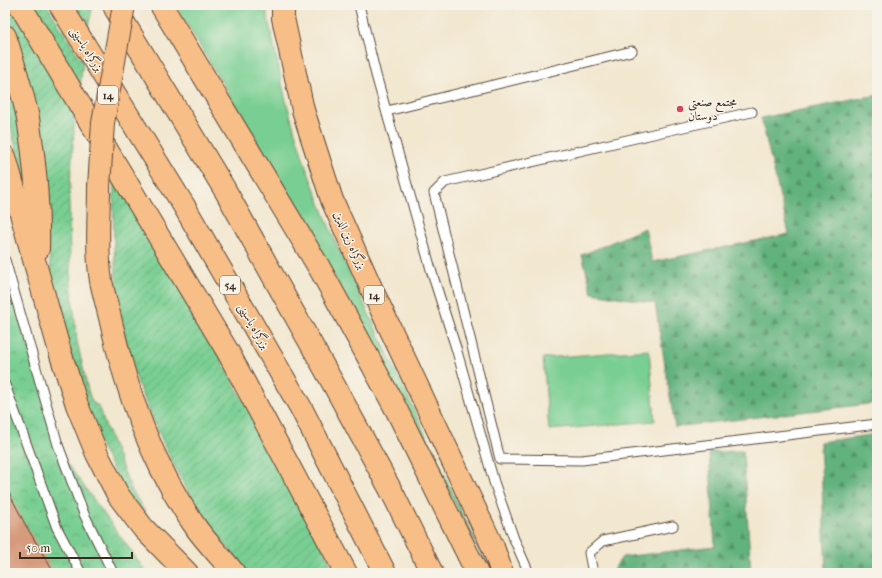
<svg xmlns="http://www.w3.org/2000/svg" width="882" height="578" font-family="'IM FELL French Canon',Amiri,serif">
  <defs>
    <pattern id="forest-firs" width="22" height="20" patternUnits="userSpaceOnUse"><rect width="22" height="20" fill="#62b27d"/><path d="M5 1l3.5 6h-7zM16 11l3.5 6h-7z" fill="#529166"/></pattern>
    <pattern id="park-crowns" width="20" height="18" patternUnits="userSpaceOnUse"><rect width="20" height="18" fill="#79cf93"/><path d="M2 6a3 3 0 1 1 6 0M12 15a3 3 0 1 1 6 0" fill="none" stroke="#64a877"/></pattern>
    <pattern id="garden-furrows" width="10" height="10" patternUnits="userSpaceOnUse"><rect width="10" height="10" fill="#79cf93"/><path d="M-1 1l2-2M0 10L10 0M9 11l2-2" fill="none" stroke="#64a877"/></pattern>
  </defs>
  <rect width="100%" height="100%" fill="#f7f3e8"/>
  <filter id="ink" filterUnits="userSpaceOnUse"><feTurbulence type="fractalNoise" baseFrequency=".025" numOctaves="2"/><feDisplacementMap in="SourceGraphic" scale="8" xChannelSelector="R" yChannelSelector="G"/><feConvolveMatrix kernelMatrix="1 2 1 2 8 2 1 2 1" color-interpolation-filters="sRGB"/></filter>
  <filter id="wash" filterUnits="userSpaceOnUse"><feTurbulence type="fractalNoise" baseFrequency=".012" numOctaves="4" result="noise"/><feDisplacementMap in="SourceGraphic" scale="16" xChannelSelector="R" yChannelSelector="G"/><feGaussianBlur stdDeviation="0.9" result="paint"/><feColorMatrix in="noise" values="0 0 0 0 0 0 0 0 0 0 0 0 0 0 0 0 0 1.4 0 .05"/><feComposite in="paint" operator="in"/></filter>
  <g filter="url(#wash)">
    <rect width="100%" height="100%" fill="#f2e7cf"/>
    <path fill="#79cf93" stroke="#5a7c58" d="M176,5h89l20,92 10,35 11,35 30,77 154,328 -101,-195 -75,-138z
      M649,350l6,71 -106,9 -6,-72z"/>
    <path fill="url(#forest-firs)" stroke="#4e6e4e" d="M877,95v308l-202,24 -20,-124 -63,-10 -10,-38 63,-27 7,34 137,-28 -28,-116z
      M877,434v139h-70l19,-1 -6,-130z
      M743,451l8,122h-140l11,-16 93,-11 -6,-94z"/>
    <path fill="url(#park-crowns)" stroke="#5a7c58" d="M5,253l54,199 88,121h-142z"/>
    <path fill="url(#garden-furrows)" stroke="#5a7c58" d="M5,5h6l64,110 -6,86 1,71 7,69 11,50 4,11 6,4 9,24 24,59 18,29 -21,-19 -38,-74 -37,-138 -8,-66 -30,-182 -10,-26z
      M25,5h22l36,58 -4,31z
      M75,5h18l-5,22z
      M5,48l12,46 14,115 -26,-106z
      M114,173l80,136 142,264h-87c-23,-26 -44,-53 -62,-83 -14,-24 -25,-50 -36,-76 -6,-13 -12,-26 -16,-40 -21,-65 -23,-133 -21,-201z"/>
    <g id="blocks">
      <path fill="#d69a7d" d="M5,485l20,39 29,49h-49z"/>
    </g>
  </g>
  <g filter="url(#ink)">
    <use href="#blocks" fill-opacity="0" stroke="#564639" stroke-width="1"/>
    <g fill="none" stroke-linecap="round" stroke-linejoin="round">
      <defs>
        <path id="service" d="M359,5l17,70 56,198 24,75 38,134 20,57 15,34
          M387,111l245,-60
          M752,112l-73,16 -234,54 -11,11 66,266 82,1 295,-36
          M5,260l53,185 26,69 29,59
          M5,385l52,143 24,45
          M593,573l-4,-20 14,-12 70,-15"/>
        <path id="trunk" d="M20,5l208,347 118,221
          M60,5l124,201 117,202 84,165
          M161,5l159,264 40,73 36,67 81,164
          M283,5v13l20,92 29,90 41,92 120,255 9,26
          M115,8l110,182 110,197 60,111 37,75
          M5,36c8,26 17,54 23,82 7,43 11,87 10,131
          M5,157l55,195 17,53 20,49 21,41 25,33 44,45
          M99,187c0,31 -3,63 2,94 3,14 7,28 10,41 16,72 43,146 86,207 11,15 25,29 37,44"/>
      </defs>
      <use href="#service" stroke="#564639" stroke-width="11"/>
      <use href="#trunk" stroke="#564639" stroke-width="24"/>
      <use href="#service" stroke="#fff" stroke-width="9"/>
      <use href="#trunk" stroke="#f7be87" stroke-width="22"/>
      <defs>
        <path id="trunk-bridge" d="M99,187l4,-64 21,-118"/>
      </defs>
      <use href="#trunk-bridge" stroke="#564639" stroke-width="24" stroke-linecap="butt"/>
      <use href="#trunk-bridge" stroke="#f7be87" stroke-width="22"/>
    </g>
  </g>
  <circle fill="#d1495b" stroke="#f7f3e8" stroke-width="1.5" cx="680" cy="109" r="4"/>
  <g text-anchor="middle" stroke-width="3" stroke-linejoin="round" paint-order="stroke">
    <g fill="#f7f3e8" stroke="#73665b" stroke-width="1">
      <rect x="98" y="86" width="20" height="18" rx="3"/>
      <rect x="220" y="276" width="20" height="18" rx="3"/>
      <rect x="364" y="286" width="20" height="18" rx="3"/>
    </g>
    <g font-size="11" font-weight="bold" fill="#3b2a1e">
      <text x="108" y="99">14</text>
      <text x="230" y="289">54</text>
      <text x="374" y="299">14</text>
    </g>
    <g font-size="12" fill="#3b2a1e" stroke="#f7f3e8">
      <text transform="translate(87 49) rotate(58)" y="4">بزرگراه یاسینی</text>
      <text transform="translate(350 240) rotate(66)" y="4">بزرگراه زین الدین</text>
      <text transform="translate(254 326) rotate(60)" y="4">بزرگراه یاسینی</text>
    </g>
    <g font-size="12" fill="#3b2a1e" stroke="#f7f3e8" text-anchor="start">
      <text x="688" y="106">مجتمع صنعتی<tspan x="688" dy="14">دوستان</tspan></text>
    </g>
  </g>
  <rect width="882" height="578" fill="none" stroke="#f7f3e8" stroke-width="20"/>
  <path d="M20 552v6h112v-6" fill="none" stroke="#3b2a1e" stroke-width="2"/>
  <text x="26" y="552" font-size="12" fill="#3b2a1e" stroke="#f7f3e8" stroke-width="3" paint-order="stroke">50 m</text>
</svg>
